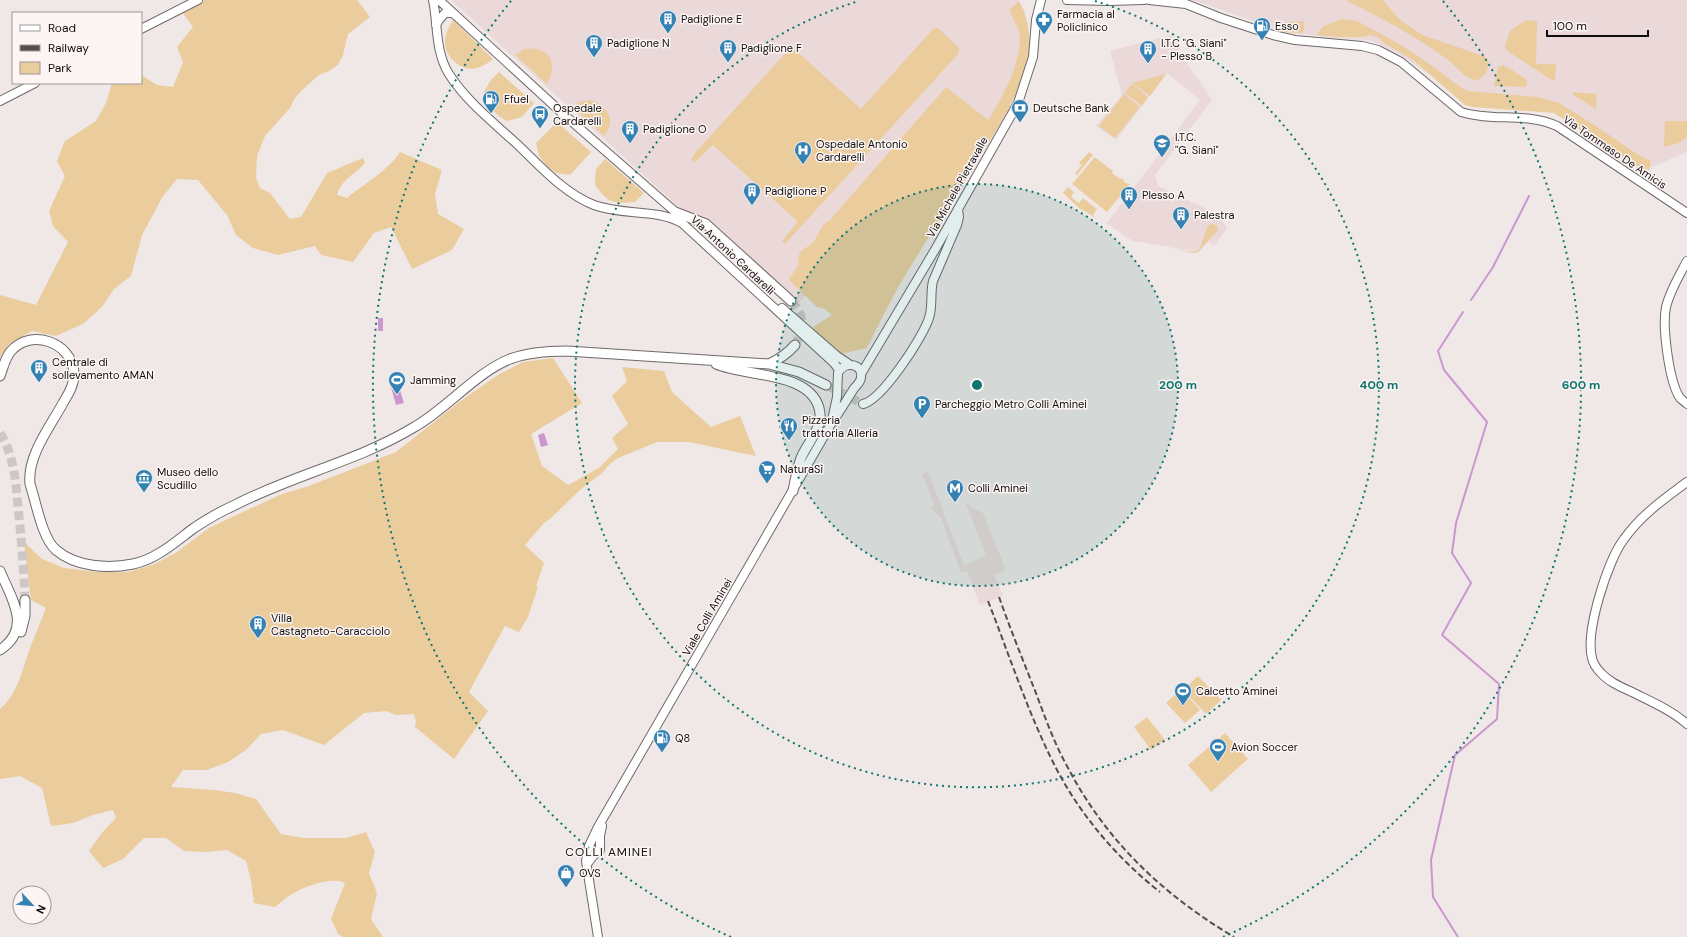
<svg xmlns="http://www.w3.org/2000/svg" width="1687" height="937" font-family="'DM Sans',sans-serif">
  <rect width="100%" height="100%" fill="#efe8e7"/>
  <path fill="#ead9d8" d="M451,0h567l6,10 4,14 1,16 -18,63 -22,38 -177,148 -20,21z
    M1190,0h497v152l-35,15 -95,-57 -96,-15 -62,-41 -29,-14 -33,-1 -56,-8 -79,-28z
    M1171,35l9,14 -2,1 34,50 -57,75 3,11 61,29 8,13 -13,18 -5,-5 -9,9 -6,1 -61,-10 -7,-4 -19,-14 93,-123 -33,-27 -51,67 -20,-14 26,-31 -12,-44z
    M928,472l36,93 22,-9 -21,-55 6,6 12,6 23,57 -12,5 9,21 -23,9 -13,-34 -6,2 -20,-55 -10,-9 3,-4 -12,-31z"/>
  <path fill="#ebcc9d" d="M203,0h154l13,17 -22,17 -5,21 -5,10 -9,6 -10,4 -17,15 -7,8 -5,10 -25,28 -8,20 -1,22 4,10 10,5 20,26 11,-2 26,-44 36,-15 2,5c-11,13 -22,14 -28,32l10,3c17,-14 42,-28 53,-46l42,18 -7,24 3,20 26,15 -12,21 -40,19 -21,-42 -17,6 -21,29 -32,-7 -6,-9 -37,9 -25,-7 -17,-13 -9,-20 -29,-35 -21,-1 -14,17 -21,39 -11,41 -17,13 -12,18 -19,17 -27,12 -24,-5 -23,13 -9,14v-63l36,10 32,-63 -15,-16 -4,-15 16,-35 -8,-15 8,-20 31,-20 10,-18 6,-20h29v-8l16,10 16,2 10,-25 -6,-15 16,-20 -11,-15z
    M1345,0h38l16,19 23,16 62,21 4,4c1,9 -2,15 -10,20 -11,1 -21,-13 -30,-20 -32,-24 -67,-42 -103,-60z
    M1019,1c11,20 13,45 6,68 -9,35 -38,75 -57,106 -25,41 -52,80 -75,122 -9,17 -18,34 -26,51l-31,7 -21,-20 -2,-8 19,-12 -7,-6 -8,-2 -28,-27 -1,1 11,-17 -1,-7 3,-6 12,-8 10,-18 7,-5 116,-133 42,33c15,-24 31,-52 32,-82 0,-12 -9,-19 -10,-29z
    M1342,19l15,2 44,24 30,20 28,21 9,5 69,6 22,6 37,23 38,26 10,6 6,2 1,4 -2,6 -11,-3 -84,-54 -81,-6 -8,-2 -52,-45 -29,-17 -6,-6 -9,-2 -4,2h-27l-21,-2 5,-8z
    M453,20l40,39c-4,3 -8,6 -13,8 -15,7 -35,-8 -35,-24 0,-9 4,-16 8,-23z
    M1526,20l11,1 -1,43h20l-1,16 -2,1 -47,-31 -1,-5 5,-14z
    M1304,21v9l-2,3 -21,-1 -2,-3 -1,-6z
    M938,28l21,20v5l-174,191 -3,-3 14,-17 1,-3 -84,-76 -19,18 -3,-4 5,-7 94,-104 2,-1 69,62 72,-80z
    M524,49c4,0 9,-1 13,0 18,4 18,22 10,35l-32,-29z
    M1503,65l6,3 18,12v4l-2,3 -31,-1 4,-19z
    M499,72l35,31 -12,14 -15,4c-15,-9 -18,-13 -23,-29l7,-12z
    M1166,74l-16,22 -18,-13z
    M1132,84l16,13 -6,9 -17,-13z
    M1572,92l25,2 -1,15 -23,-14z
    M1124,94l16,13 -25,31 -16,-12z
    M592,100c16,8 25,20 12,36l-31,-29 6,-5z
    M1665,121h22v16l-8,6 -15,4z
    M557,122l34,30 -21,23 -14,-2 -9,-7 -8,-10 -3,-13z
    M1089,152l4,3 -16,20 -2,-2 7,-8 -3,-2z
    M1094,158h2l17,13 -1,2 8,6 2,-1 3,5 5,1 -23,28 -35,-28z
    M605,159l39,34 -9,9c-22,2 -27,1 -40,-17l1,-16z
    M1068,187l6,5 -3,5 8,6 4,-5 14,11 -4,6 3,3 -17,-10 -16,-15z
    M1210,224l6,1 2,5 -20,22 -6,1 -24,-6c9,1 26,9 32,1l7,-20z
    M553,358l29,45 -51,31 11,32 26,19 31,-17 19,-19 -6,-11 16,-14 -16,-28 15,-15 -5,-14 42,4 8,21 39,35 29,-11 16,40 -67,-14h-32l-41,17 -8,7 -7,8 -19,14 -32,31 -6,4 -19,22 19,18 -8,23 2,1 -10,30 -9,15 -14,-6 -36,66 19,19 -34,48 -39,-32 1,-6 -2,-7 -18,1 -10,-4 -22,2 -40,32 -41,-15 -22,4 -15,16 -18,12 -21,8h-24l-12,17 43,3 21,3 21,6 25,35 22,4h43l20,-6 9,20 -6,21 8,20 -6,26 12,18h-40l-5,-3 -7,-15 14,-36c-12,-7 -41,3 -53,11 -6,3 -12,9 -17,13l-21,-4 -3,-22 -5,-20 -19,-11 -21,2 -22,-1 -18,-13h-22l-21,21 -20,9 -14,-17 12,-17 15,-16 -3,-8 -20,5 -20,8 -22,3 -9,-38 -22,-12 -20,3v-70c18,-15 22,-39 30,-61 5,-13 11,-27 16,-40l-15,-8 -7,-58 18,17 22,9 33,4h31l27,-8 22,-12 32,-24 23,-11 50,-23 27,-8 87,-34 66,-52 36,-25 25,-13z
    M1198,676l23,24 -15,14 -23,-24z
    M1181,689l19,21 -15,13 -19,-20z
    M1147,717l18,23 -14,10 -17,-23z
    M1225,733l23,26 -37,33 -23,-27z"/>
  <path fill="#cc96cf" d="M378,318h5v13h-5z
    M398,384l6,19 -8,2 -5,-18z
    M544,433l4,12 -7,2 -3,-12z"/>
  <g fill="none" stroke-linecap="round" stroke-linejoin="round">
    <path stroke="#cc96cf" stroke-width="2" d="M1471,300l22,-33 36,-71
      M1458,937l-25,-40 -2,-37 24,-105 42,-36 2,-35 -57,-49 29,-52 -19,-30 4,-30 31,-101 -43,-52 -6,-19 25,-39"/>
    <path stroke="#cec7c6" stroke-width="9" stroke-dasharray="9 4.5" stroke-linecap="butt" d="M791,301c14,15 14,25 4,44
      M826,385l37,19
      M0,433c16,25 16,56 19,84 3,28 5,56 6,83"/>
    <defs>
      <path id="major" d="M433,0c5,24 2,52 16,74 17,27 45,49 69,71 23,22 46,48 76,60 29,11 61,3 88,18l152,140 5,7
        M439,0l123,113 118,103
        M1067,0l42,1 35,-1
        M1149,0l37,4 35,14 52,17 22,5 67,6 16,4 23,12 60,50c32,10 65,0 96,14l130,87
        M436,25l3,-5 6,-7h8
        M141,29l57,-29
        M0,101l35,-18
        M1687,261c-8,15 -17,30 -21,46 -4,19 3,75 14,91 2,2 5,4 7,6
        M782,308l55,48 12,8
        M861,374l75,-126 82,-145 15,-46 3,-37 5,-20
        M863,404c19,-4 60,-67 66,-86 4,-12 1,-25 4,-37l24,-56 2,-8 -1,-8
        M1687,482c-23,17 -46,33 -63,57 -16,21 -39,92 -32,119 1,5 5,11 9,15 8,9 20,14 31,19 20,10 39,18 55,32
        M587,864l6,-8 7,-6v-14l2,-10
        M598,937l-12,-76 3,-15 9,-19 233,-403c8,-11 15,-23 22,-34 3,-5 8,-7 8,-13 2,-14 -17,-16 -23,-4l-1,24 -6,27"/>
      <path id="highway" d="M675,212l31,12 85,77
        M716,364c29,13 93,7 103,44 1,4 2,10 0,15 -3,12 -13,23 -18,35 -4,11 -6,22 -8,33
        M769,364c11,-5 18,-10 26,-19
        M0,376c3,-8 5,-18 11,-25 20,-23 60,-9 63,21 1,11 -5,21 -11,31 -13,24 -36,53 -33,81 6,18 12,54 26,66 20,17 52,19 77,14 24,-5 42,-22 61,-36 12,-8 25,-16 39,-22 59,-31 126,-45 183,-80 31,-18 61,-54 94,-67 19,-7 38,-8 57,-8l202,13 30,8 27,13
        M0,571c11,27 33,57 0,79
        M21,632l4,-16v-16"/>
    </defs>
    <use href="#major" stroke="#6f6968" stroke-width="10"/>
    <use href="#highway" stroke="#6f6968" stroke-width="11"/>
    <use href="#major" stroke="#fff" stroke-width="8"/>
    <use href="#highway" stroke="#fff" stroke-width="9"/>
    <path stroke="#534f4e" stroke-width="2" stroke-dasharray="6 3" stroke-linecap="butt" d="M999,597c11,31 23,61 35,91 10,26 19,53 33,78 39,75 95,128 167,171
      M988,601c22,56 41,115 69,169 25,47 61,89 103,122"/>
  </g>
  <circle cx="977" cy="385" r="201" fill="#0f766e" fill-opacity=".12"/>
  <g fill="none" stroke="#0f766e" stroke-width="2" stroke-dasharray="2 4">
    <circle cx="977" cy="385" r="201"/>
    <path d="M1095 1A402 402 0 1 1 859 1"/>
    <path d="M731 937A604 604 0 0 1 511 1M1443 1A604 604 0 0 1 1223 937"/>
  </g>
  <defs>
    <symbol id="building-pin" viewBox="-11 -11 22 30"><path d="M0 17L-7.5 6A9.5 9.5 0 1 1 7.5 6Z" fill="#3482b4" stroke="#fcf5f4"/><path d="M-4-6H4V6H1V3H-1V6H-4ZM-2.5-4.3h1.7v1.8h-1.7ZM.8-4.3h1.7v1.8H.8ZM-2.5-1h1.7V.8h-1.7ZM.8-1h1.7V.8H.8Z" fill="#fff"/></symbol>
    <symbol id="pharmacy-pin" viewBox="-11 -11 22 30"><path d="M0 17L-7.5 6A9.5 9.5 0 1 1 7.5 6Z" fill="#3482b4" stroke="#fcf5f4"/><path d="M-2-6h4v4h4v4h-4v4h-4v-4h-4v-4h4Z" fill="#fff"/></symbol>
    <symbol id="fuel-pin" viewBox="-11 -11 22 30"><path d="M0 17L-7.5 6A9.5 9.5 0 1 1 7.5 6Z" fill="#3482b4" stroke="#fcf5f4"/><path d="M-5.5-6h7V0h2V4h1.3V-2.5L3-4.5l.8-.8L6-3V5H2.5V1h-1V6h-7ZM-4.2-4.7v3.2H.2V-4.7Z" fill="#fff"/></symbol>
    <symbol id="bank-pin" viewBox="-11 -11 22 30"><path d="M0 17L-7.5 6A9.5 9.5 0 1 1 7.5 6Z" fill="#3482b4" stroke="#fcf5f4"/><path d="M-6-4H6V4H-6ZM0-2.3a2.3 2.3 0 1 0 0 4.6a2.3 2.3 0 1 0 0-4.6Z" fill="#fff"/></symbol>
    <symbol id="bus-pin" viewBox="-11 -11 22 30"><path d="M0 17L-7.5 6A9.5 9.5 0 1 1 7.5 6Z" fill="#3482b4" stroke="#fcf5f4"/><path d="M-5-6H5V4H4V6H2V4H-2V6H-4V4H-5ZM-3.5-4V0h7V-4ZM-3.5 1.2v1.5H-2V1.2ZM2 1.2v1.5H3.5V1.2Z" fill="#fff"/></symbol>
    <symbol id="school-pin" viewBox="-11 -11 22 30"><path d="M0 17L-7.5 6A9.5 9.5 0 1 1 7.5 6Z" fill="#3482b4" stroke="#fcf5f4"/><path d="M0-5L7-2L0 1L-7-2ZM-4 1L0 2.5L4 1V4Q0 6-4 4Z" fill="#fff"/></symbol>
    <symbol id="hospital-pin" viewBox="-11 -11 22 30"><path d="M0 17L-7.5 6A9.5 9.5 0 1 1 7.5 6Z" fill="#3482b4" stroke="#fcf5f4"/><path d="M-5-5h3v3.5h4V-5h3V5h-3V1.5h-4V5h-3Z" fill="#fff"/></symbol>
    <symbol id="stadium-pin" viewBox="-11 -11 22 30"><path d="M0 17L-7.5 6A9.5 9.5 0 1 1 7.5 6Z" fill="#3482b4" stroke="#fcf5f4"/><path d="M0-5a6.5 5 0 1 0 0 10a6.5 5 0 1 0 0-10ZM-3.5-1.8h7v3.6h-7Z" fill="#fff"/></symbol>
    <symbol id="parking-pin" viewBox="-11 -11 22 30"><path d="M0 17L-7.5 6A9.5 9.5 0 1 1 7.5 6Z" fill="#3482b4" stroke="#fcf5f4"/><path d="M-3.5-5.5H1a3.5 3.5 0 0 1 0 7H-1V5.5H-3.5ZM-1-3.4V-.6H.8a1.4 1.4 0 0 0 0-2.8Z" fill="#fff"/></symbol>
    <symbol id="restaurant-pin" viewBox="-11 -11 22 30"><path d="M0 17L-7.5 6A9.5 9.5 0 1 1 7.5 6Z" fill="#3482b4" stroke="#fcf5f4"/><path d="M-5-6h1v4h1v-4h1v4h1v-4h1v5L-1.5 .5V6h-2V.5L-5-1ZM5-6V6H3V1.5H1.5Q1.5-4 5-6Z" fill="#fff"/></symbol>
    <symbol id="supermarket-pin" viewBox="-11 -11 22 30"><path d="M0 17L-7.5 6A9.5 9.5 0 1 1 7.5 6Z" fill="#3482b4" stroke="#fcf5f4"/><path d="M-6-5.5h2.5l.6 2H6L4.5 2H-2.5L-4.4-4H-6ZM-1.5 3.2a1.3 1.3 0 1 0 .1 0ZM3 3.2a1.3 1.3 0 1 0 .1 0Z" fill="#fff"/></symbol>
    <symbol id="museum-pin" viewBox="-11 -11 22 30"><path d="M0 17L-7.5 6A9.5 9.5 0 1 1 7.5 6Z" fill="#3482b4" stroke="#fcf5f4"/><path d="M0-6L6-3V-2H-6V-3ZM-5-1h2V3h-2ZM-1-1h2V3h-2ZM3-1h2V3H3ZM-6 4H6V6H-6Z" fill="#fff"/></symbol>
    <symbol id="metro-pin" viewBox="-11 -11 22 30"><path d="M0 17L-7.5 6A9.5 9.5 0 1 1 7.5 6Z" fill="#3482b4" stroke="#fcf5f4"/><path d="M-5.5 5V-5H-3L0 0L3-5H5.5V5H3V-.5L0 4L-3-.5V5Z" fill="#fff"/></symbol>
    <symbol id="shop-pin" viewBox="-11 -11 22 30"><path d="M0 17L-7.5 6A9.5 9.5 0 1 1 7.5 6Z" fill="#3482b4" stroke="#fcf5f4"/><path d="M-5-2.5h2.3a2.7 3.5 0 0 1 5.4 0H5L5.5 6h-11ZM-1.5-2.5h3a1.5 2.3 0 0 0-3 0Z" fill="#fff"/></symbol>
  </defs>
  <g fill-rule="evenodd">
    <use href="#building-pin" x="658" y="9" width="20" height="27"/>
    <use href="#pharmacy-pin" x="1034" y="10" width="20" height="27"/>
    <use href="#fuel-pin" x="1252" y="16" width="20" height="27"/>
    <use href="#building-pin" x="584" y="33" width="20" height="27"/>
    <use href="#building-pin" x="718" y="38" width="20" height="27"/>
    <use href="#building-pin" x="1138" y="39" width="20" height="27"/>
    <use href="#fuel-pin" x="481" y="89" width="20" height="27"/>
    <use href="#bank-pin" x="1010" y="98" width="20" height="27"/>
    <use href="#bus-pin" x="530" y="104" width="20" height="27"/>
    <use href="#building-pin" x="620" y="119" width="20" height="27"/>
    <use href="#school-pin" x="1152" y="133" width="20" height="27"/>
    <use href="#hospital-pin" x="793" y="140" width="20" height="27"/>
    <use href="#building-pin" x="742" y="181" width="20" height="27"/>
    <use href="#building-pin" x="1119" y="185" width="20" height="27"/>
    <use href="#building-pin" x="1171" y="205" width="20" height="27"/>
    <use href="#building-pin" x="29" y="358" width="20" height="27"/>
    <use href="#stadium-pin" x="387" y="370" width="20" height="27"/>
    <use href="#parking-pin" x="912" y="394" width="20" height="27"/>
    <use href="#restaurant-pin" x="779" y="416" width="20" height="27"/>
    <use href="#supermarket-pin" x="757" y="459" width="20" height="27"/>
    <use href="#museum-pin" x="134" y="468" width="20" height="27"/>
    <use href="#metro-pin" x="945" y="478" width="20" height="27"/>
    <use href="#building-pin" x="248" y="614" width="20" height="27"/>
    <use href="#stadium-pin" x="1173" y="681" width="20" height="27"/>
    <use href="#fuel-pin" x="652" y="728" width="20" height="27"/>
    <use href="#stadium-pin" x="1208" y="737" width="20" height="27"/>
    <use href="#shop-pin" x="556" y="863" width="20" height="27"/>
  </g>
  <g text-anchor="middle" stroke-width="3" stroke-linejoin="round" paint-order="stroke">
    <g font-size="11" fill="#100d0d" stroke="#fcf5f4" text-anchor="start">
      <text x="1057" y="18">Farmacia al<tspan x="1057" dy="13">Policlinico</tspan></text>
      <text x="681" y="23">Padiglione E</text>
      <text x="1275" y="30">Esso</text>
      <text x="607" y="47">Padiglione N</text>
      <text x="1161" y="47">I.T.C "G. Siani"<tspan x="1161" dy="13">- Plesso B</tspan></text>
      <text x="741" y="52">Padiglione F</text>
      <text x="504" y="103">Ffuel</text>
      <text x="553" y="112">Ospedale<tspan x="553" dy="13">Cardarelli</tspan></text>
      <text x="1033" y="112">Deutsche Bank</text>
      <text x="643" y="133">Padiglione O</text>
      <text x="1175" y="141">I.T.C.<tspan x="1175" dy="13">"G. Siani"</tspan></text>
      <text x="816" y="148">Ospedale Antonio<tspan x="816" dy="13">Cardarelli</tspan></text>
      <text x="765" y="195">Padiglione P</text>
      <text x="1142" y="199">Plesso A</text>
      <text x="1194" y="219">Palestra</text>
      <text x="52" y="366">Centrale di<tspan x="52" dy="13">sollevamento AMAN</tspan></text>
      <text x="410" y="384">Jamming</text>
      <text x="935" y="408">Parcheggio Metro Colli Aminei</text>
      <text x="802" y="424">Pizzeria<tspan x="802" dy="13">trattoria Alleria</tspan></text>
      <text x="780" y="473">NaturaSì</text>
      <text x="157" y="476">Museo dello<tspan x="157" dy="13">Scudillo</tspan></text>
      <text x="968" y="492">Colli Aminei</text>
      <text x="271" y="622">Villa<tspan x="271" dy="13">Castagneto-Caracciolo</tspan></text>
      <text x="1196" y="695">Calcetto Aminei</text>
      <text x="675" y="742">Q8</text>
      <text x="1231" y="751">Avion Soccer</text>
      <text x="579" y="877">OVS</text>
    </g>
    <g font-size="11" fill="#100d0d" stroke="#fcf5f4">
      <text transform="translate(1615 152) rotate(34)" y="4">Via Tommaso De Amicis</text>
      <text transform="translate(957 187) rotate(-61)" y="4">Via Michele Pietravalle</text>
      <text transform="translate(733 255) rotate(43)" y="4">Via Antonio Cardarelli</text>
      <text transform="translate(707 617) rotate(-60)" y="4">Viale Colli Aminei</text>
    </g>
    <g font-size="12" letter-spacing="1" fill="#100d0d" stroke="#fcf5f4">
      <text x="609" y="856">COLLI AMINEI</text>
    </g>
  </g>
  <circle cx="977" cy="385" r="6" fill="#0f766e" stroke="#fcf5f4" stroke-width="2"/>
  <g font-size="12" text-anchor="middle" font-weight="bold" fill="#0f766e" stroke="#fcf5f4" stroke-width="3" stroke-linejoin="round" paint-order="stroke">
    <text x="1178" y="389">200 m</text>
    <text x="1379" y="389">400 m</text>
    <text x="1581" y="389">600 m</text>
  </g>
  <rect x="12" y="12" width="130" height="72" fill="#fcf5f4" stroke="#9e9898"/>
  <rect x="20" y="25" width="20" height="6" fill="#ffffff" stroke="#9e9898"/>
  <text x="48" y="32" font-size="12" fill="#100d0d">Road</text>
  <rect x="20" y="45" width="20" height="6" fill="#534f4e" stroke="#9e9898"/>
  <text x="48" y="52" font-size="12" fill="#100d0d">Railway</text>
  <rect x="20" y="62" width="20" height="12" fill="#ebcc9d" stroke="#9e9898"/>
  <text x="48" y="72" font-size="12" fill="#100d0d">Park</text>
  <g transform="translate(32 905) rotate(116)"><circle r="19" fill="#fcf5f4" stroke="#9e9898"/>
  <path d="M0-3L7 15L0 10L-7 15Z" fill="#3482b4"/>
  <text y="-6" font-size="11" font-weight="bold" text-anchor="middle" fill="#100d0d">N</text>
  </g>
  <path d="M1547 30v6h101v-6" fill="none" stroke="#100d0d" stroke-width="2"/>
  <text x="1553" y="30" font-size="12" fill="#100d0d" stroke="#fcf5f4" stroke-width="3" paint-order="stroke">100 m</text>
</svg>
